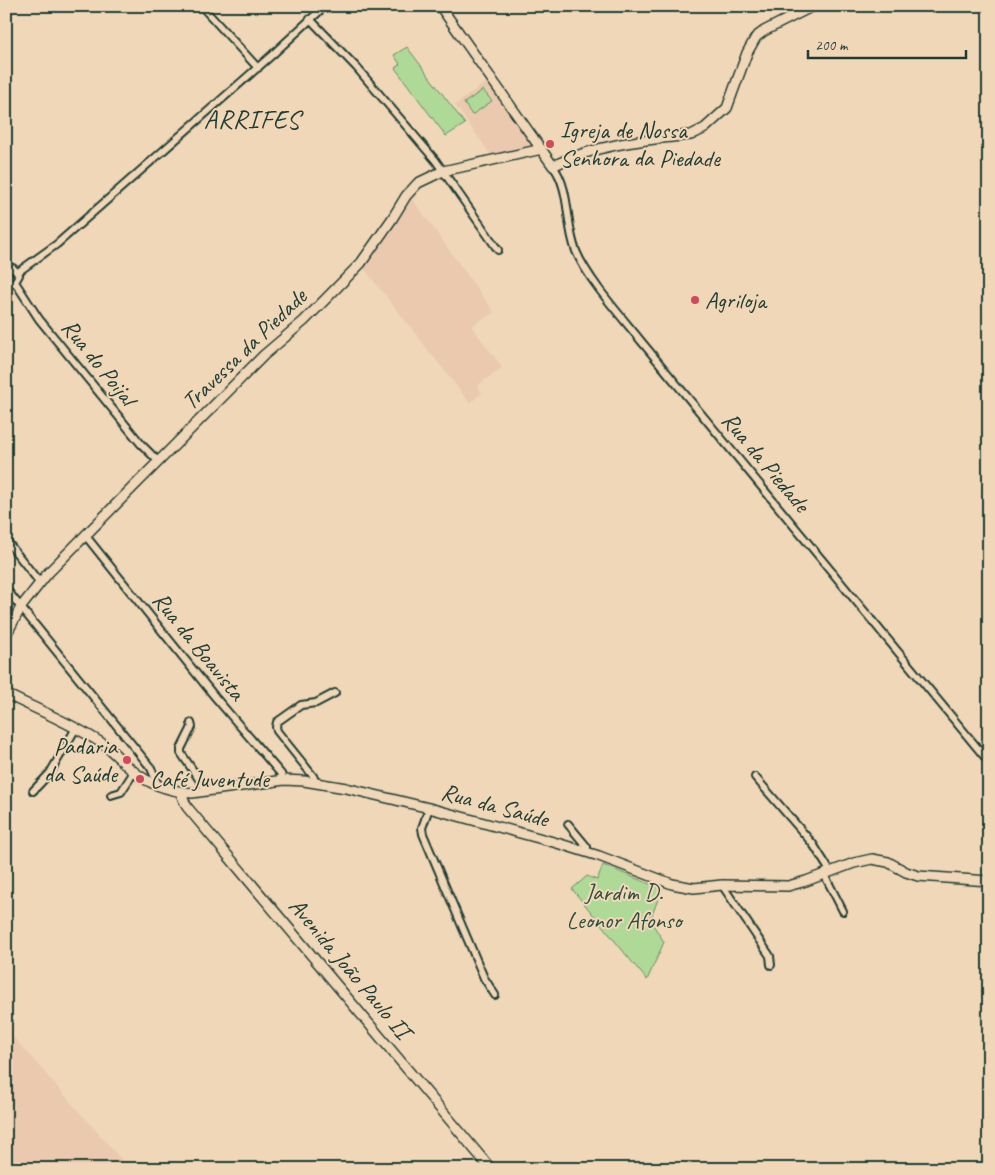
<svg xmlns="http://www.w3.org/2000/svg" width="995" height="1175" font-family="Caveat,sans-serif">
  <rect width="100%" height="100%" fill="#f0d7b8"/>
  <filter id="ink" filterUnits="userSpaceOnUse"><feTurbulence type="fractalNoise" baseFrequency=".02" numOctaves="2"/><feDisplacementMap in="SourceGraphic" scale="10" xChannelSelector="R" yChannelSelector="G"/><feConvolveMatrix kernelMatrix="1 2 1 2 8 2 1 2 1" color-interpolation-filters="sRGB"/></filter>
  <g filter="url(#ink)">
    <path fill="#eac9ae" d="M490,79l43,63 -2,6 -39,8 -37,-51z
      M410,196l84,116 -23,14 31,41 -25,19 5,7 -12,10 -107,-136z
      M6,1029l121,137 -5,3h-116z"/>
    <path fill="#afd997" stroke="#678b66" d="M407,47l58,77 -19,12 -51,-68 5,-4 -6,-9z
      M483,90l9,11 -20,14 -8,-12z
      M603,865l59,24 -12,31 14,22 -17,38 -75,-91 15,-13 10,4z"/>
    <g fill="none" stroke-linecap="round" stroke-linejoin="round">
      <defs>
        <path id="street" d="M205,10l53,58
          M310,19l47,49 79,93 62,89
          M553,166c18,24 12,58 23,85 12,29 45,65 65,90l348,421
          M6,271l7,-3 6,7 -4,7 -4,1 -5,-2
          M18,272l39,-28 215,-189 53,-49
          M15,282l24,37 102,125 17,17
          M85,535l130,162 66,77 3,6
          M6,540l34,43
          M6,589l145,179 7,17
          M191,723l1,4 -11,22v4l26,38
          M755,777l58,67 17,27
          M316,783l-3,-7 -36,-45 -1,-4 1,-5 24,-17 15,-2 19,-10
          M33,791l17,-18 26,-45
          M111,795l10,-3 13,-20
          M429,808l-7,20 1,6 61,144 11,17
          M568,824l19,23v5
          M824,874l19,37
          M722,885l48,71 1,9"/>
        <path id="secondary" d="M440,6l113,160c43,-22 91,-26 138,-31l14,-7 22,-20 20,-55 9,-16 8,-6 49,-25
          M6,635l15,-28 27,-34 216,-218 40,-34 57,-58 31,-44 14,-23 12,-13 25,-12 99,-22
          M6,694c32,16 67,30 97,50 10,7 19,18 29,26 16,14 39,21 60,23l92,-13 20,1 42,7 83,20 128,35 42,13 73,28 22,4 28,-3 66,1 18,-5 48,-18 18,-4 16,3 18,10 12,4 71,5
          M180,792l7,15 304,362"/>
      </defs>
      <use href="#street" stroke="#1f3d34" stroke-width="10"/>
      <use href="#secondary" stroke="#1f3d34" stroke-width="12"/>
      <use href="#street" stroke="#f0d7b8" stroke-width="6"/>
      <use href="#secondary" stroke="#f0d7b8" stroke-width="9"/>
    </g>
  </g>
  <g fill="#d1495b" stroke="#f0d7b8" stroke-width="2">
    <circle cx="550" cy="144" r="5"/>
    <circle cx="695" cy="300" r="5"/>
    <circle cx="127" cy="760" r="5"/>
    <circle cx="140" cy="779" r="5"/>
  </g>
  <g text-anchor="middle" stroke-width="4" stroke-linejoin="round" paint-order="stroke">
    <g font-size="24" fill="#1f3d34" stroke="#f0d7b8" text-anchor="start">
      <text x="560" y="138">Igreja de Nossa<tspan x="560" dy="28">Senhora da Piedade</tspan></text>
      <text x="705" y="308">Agriloja</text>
      <text x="117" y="754" text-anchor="end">Padaria<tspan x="117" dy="28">da Saúde</tspan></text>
      <text x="150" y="787">Café Juventude</text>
    </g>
    <g font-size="24" fill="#1f3d34" stroke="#f0d7b8">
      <text transform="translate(244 349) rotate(-44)" y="8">Travessa da Piedade</text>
      <text transform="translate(99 362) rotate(51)" y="8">Rua do Poijal</text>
      <text transform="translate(766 462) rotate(50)" y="8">Rua da Piedade</text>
      <text transform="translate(199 646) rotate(51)" y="8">Rua da Boavista</text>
      <text transform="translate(495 805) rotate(15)" y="8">Rua da Saúde</text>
      <text transform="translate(350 968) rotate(50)" y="8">Avenida João Paulo II</text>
    </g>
    <g font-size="24" fill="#2d4d3e" stroke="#f0d7b8">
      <text x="624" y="900">Jardim D.<tspan x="624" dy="28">Leonor Afonso</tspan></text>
    </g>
    <g font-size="26" letter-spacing="1" fill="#1f3d34" stroke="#f0d7b8">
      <text x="252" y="128">ARRIFES</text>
    </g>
  </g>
  <rect width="995" height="1175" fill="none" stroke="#f0d7b8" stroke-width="25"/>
  <rect x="12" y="12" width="970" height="1150" fill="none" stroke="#1f3d34" stroke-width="2" filter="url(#ink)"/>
  <path d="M808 50v8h158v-8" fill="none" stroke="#1f3d34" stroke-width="2.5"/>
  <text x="815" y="50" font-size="15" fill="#1f3d34" stroke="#f0d7b8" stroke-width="4" paint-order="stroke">200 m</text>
</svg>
